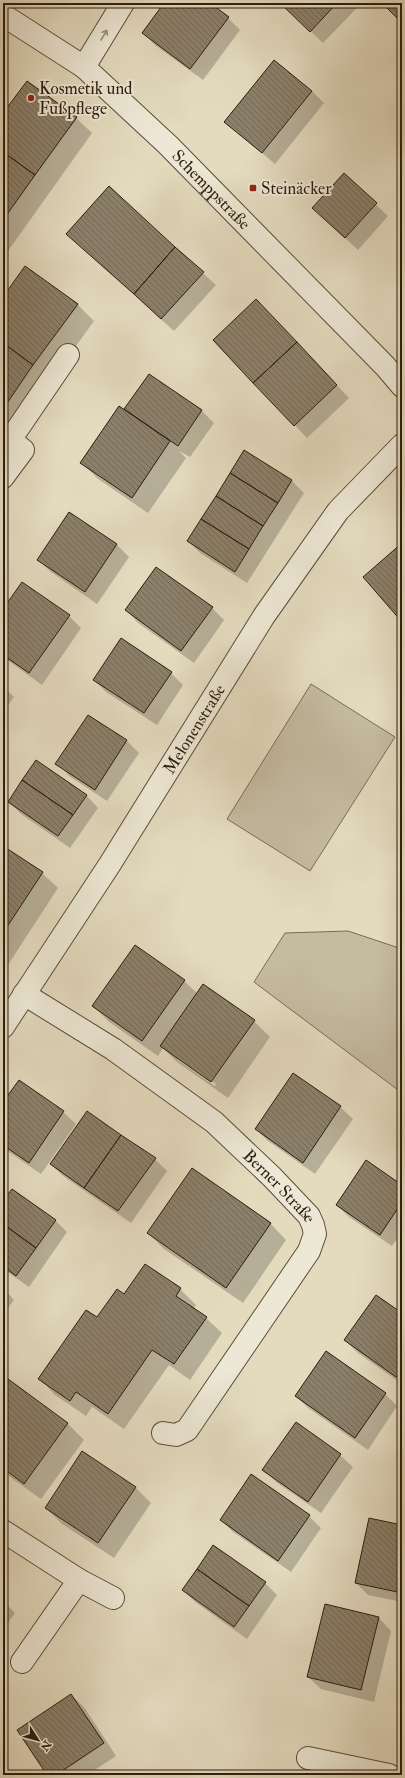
<svg xmlns="http://www.w3.org/2000/svg" width="405" height="1778" font-family="'IM FELL Double Pica',serif">
  <defs>
    <pattern id="building-back-hatch" width="6" height="6" patternUnits="userSpaceOnUse"><rect width="6" height="6" fill="#8c806a"/><path d="M-1 5l2 2M0 0l6 6M5-1l2 2" fill="none" stroke="#736856"/></pattern>
  </defs>
  <rect width="100%" height="100%" fill="#e4dbbf"/>
  <filter id="stains"><feTurbulence type="fractalNoise" baseFrequency=".005" numOctaves="4"/><feColorMatrix values="0 0 0 0 .2 0 0 0 0 .09 0 0 0 0 .02 0 0 0 .5 -.17"/></filter>
  <radialGradient id="worn" r=".72"><stop offset=".6" stop-color="#630" stop-opacity="0"/><stop offset="1" stop-color="#630" stop-opacity=".3"/></radialGradient>
  <path fill="#c5bba1" stroke="#786c58" d="M311,684l84,53 -85,134 -83,-52z
    M348,931l54,18v144l-148,-111 31,-49z"/>
  <path fill="#0003" fill-rule="evenodd" d="M165,3h43l20,15 12,12 -37,50 -48,-35 -12,-12z
    M281,3h71l5,5 -34,35z
    M312,91l12,12 -49,61 -50,-42z
    M3,115l73,3 16,15 -89,125z
    M344,175l44,41 -30,34 -45,-42z
    M174,247l42,38 -42,46 -91,-82z
    M25,267l53,38 16,16 -91,126v-149z
    M268,313l81,85 -42,40 -93,-98z
    M149,375l53,36 12,12 -24,34 -11,-6 7,7 -38,55 -50,-34 -16,-16 43,-52z
    M245,452l47,29 12,12 -57,90 -47,-30 -12,-12z
    M70,513l47,32 12,12 -32,47 -46,-32 -13,-12z
    M212,608l12,12 -30,43 -56,-40 -12,-13z
    M3,611l66,5 12,12 -39,57 -39,-28z
    M171,673l12,12 -26,40 -51,-33 -12,-12z
    M3,686l11,11 -11,15z
    M88,716l39,25 12,12 -32,48 -38,-25 -12,-13z
    M86,795l12,13 -28,40 -49,-34 -12,-12z
    M3,847l39,26 16,15 -54,83z
    M184,981l14,13 56,27 16,16 -42,61 -51,-36 -14,-14 -5,8 -49,-34 -16,-16zM178,1058l38,26 -1,2 -37,-26z
    M293,1075l47,32 13,12 -38,55 -47,-33 -12,-12z
    M19,1081l44,31 13,12 -35,50 -38,-26v-44z
    M155,1159l12,12 -36,52 -68,-47 -12,-12z
    M192,1170l79,54 15,16 -43,63 -79,-54 -16,-16z
    M402,1186v46l-10,14 -43,-29 -12,-12z
    M3,1203l52,17 12,12 -38,55 -26,-18z
    M3,1288l11,12 -11,15z
    M180,1289l16,16 -2,4 12,9 16,15 -32,47 -21,-15 -45,64 -32,-22 -6,9 -31,-21 -15,-16 57,-61 27,-23z
    M402,1314v70l-44,-31 -13,-13z
    M4,1378l64,46 16,16 -43,59 -38,-27z
    M385,1394l12,12 -29,44 -60,-42 -12,-12z
    M340,1455l13,12 -32,46 -45,-31 -12,-12z
    M135,1487l16,16 -37,55 -52,-34 -16,-16z
    M309,1516l12,12 -30,44 -58,-40 -12,-12z
    M402,1526v76l-34,-7 -12,-12z
    M265,1583l12,12 -30,44 -52,-37 -12,-12z
    M3,1601l12,12 -12,17z
    M326,1605l53,13 12,13 -17,71 -53,-13 -13,-12z
    M71,1695l13,12 32,49 -29,19h-39z
    M3,1762l8,13h-8z"/>
  <path fill="url(#building-back-hatch)" stroke="#2c1d0e" d="M164,3h46l19,14 -39,52 -48,-36z
    M280,3h57l-27,29z
    M382,3h20v20z
    M274,60l38,31 -50,62 -38,-31z
    M27,81l50,36 -42,58 -32,-23v-39z
    M3,152l32,23 -32,45z
    M344,173l33,30 -32,35 -33,-30z
    M109,186l66,61 -41,47 -68,-60z
    M175,247l29,25 -43,47 -27,-25z
    M25,266l53,38 -45,61 -30,-22v-46z
    M256,299l41,43 -44,41 -40,-43z
    M297,342l40,43 -43,41 -41,-43z
    M3,343l30,22 -30,44z
    M149,374l53,36 -24,36 -54,-37z
    M119,406l51,35 -38,57 -52,-35z
    M244,450l48,30 -14,23 -48,-30z
    M230,473l48,30 -15,23 -47,-30z
    M216,496l47,30 -14,23 -48,-30z
    M69,512l48,32 -32,48 -48,-32z
    M201,519l48,30 -14,23 -48,-31z
    M402,543v79l-39,-45z
    M156,567l57,40 -32,44 -56,-41z
    M22,582l48,33 -41,58 -26,-18v-46z
    M121,638l51,34 -28,41 -51,-33z
    M88,715l39,25 -32,50 -40,-26z
    M36,760l51,35 -14,20 -51,-35z
    M22,780l51,35 -15,21 -50,-34z
    M3,846l40,26 -40,61z
    M135,945l50,35 -43,61 -50,-35z
    M203,984l52,36 -44,62 -51,-36z
    M293,1073l48,33 -38,57 -48,-34z
    M19,1080l45,31 -35,52 -26,-18v-43z
    M87,1111l34,24 -37,53 -34,-24z
    M121,1135l35,23 -38,53 -34,-23z
    M366,1160l36,25v17l-22,33 -44,-30z
    M192,1168l79,55 -45,65 -79,-55z
    M12,1189l44,31 -20,28 -33,-24v-23z
    M3,1224l33,24 -20,28 -13,-10z
    M145,1264l36,24 -5,8 31,21 -33,47 -22,-14 -44,64 -32,-22 -6,9 -32,-22 48,-69 11,7 20,-28 7,5z
    M376,1295l26,18v56l-6,8 -52,-37z
    M326,1351l60,42 -31,45 -60,-42z
    M4,1376l64,47 -44,61 -21,-16z
    M296,1422l45,32 -33,48 -46,-32z
    M82,1451l54,36 -38,56 -53,-35z
    M251,1474l59,41 -32,46 -58,-41z
    M369,1518l33,7v68l-47,-10z
    M213,1545l53,37 -17,24 -52,-37z
    M197,1569l52,37 -15,21 -52,-37z
    M325,1604l54,13 -18,73 -54,-13z
    M71,1694l33,49 -48,32h-9l-30,-45z"/>
  <g fill="none" stroke-linecap="round" stroke-linejoin="round">
    <defs>
      <g id="minor">
        <path id="s1" d="M3,15l81,52 84,78 217,221 17,20"/>
        <path d="M84,67l39,-64"/>
        <path d="M3,477l20,-27 -13,-10 58,-85"/>
        <path id="s2" d="M24,994l89,55 101,73 58,55 37,39 4,9 2,9 -6,17 -122,179 -11,5 -13,-2"/>
        <path id="s3" d="M3,1027l107,-163 154,-248 74,-105 64,-66"/>
        <path d="M3,1531l76,49 34,18"/>
        <path d="M22,1662l57,-82"/>
        <path d="M308,1758l81,17"/>
      </g>
    </defs>
    <use href="#minor" stroke="#5a4c3a" stroke-width="24"/>
    <use href="#minor" stroke="#ede8d5" stroke-width="22"/>
  </g>
  <defs><path id="oneway-shaft" d="M-6 0H5M1.5-3L5.5 0L1.5 3" fill="none" stroke-width="1.6" stroke-linecap="round" stroke-linejoin="round"/></defs>
  <use stroke="#968d7b" href="#oneway-shaft" transform="translate(104 35) rotate(-59)"/>
  <g fill="#8f2418" stroke="#ede8d5" stroke-width="1.5">
    <circle cx="31" cy="98" r="4"/>
    <rect x="249" y="184" width="8" height="8" rx="2"/>
  </g>
  <g text-anchor="middle" stroke-width="4" stroke-linejoin="round" paint-order="stroke">
    <g font-size="17" fill="#2c1d0e" stroke="#ede8d5" text-anchor="start">
      <text x="39" y="94">Kosmetik und<tspan x="39" dy="20">Fußpflege</tspan></text>
      <text x="261" y="194">Steinäcker</text>
    </g>
    <g font-size="17" fill="#2c1d0e" stroke="#ede8d5">
      <text dy="6" stroke="none"><textPath href="#s1" startOffset="273">Schemppstraße</textPath></text>
      <text dy="6" stroke="none"><textPath href="#s3" startOffset="354">Melonenstraße</textPath></text>
      <text dy="6" stroke="none"><textPath href="#s2" startOffset="321">Berner Straße</textPath></text>
    </g>
  </g>
  <rect width="405" height="1778" fill="none" stroke="#e4dbbf" stroke-width="16"/>
  <rect x="4" y="4" width="397" height="1770" fill="none" stroke="#2c1d0e" stroke-width="2"/>
  <rect x="8" y="8" width="389" height="1762" fill="none" stroke="#2c1d0e"/>
  <g transform="translate(38 1740) rotate(126)" stroke="#ede8d5" stroke-width="3" paint-order="stroke">
  <path d="M0-3L7 15L0 10L-7 15Z" fill="#2c1d0e"/>
  <text y="-6" font-size="11" font-weight="bold" text-anchor="middle" fill="#2c1d0e">N</text>
  </g>
  <rect width="100%" height="100%" filter="url(#stains)"/>
  <rect width="100%" height="100%" fill="url(#worn)"/>
</svg>
